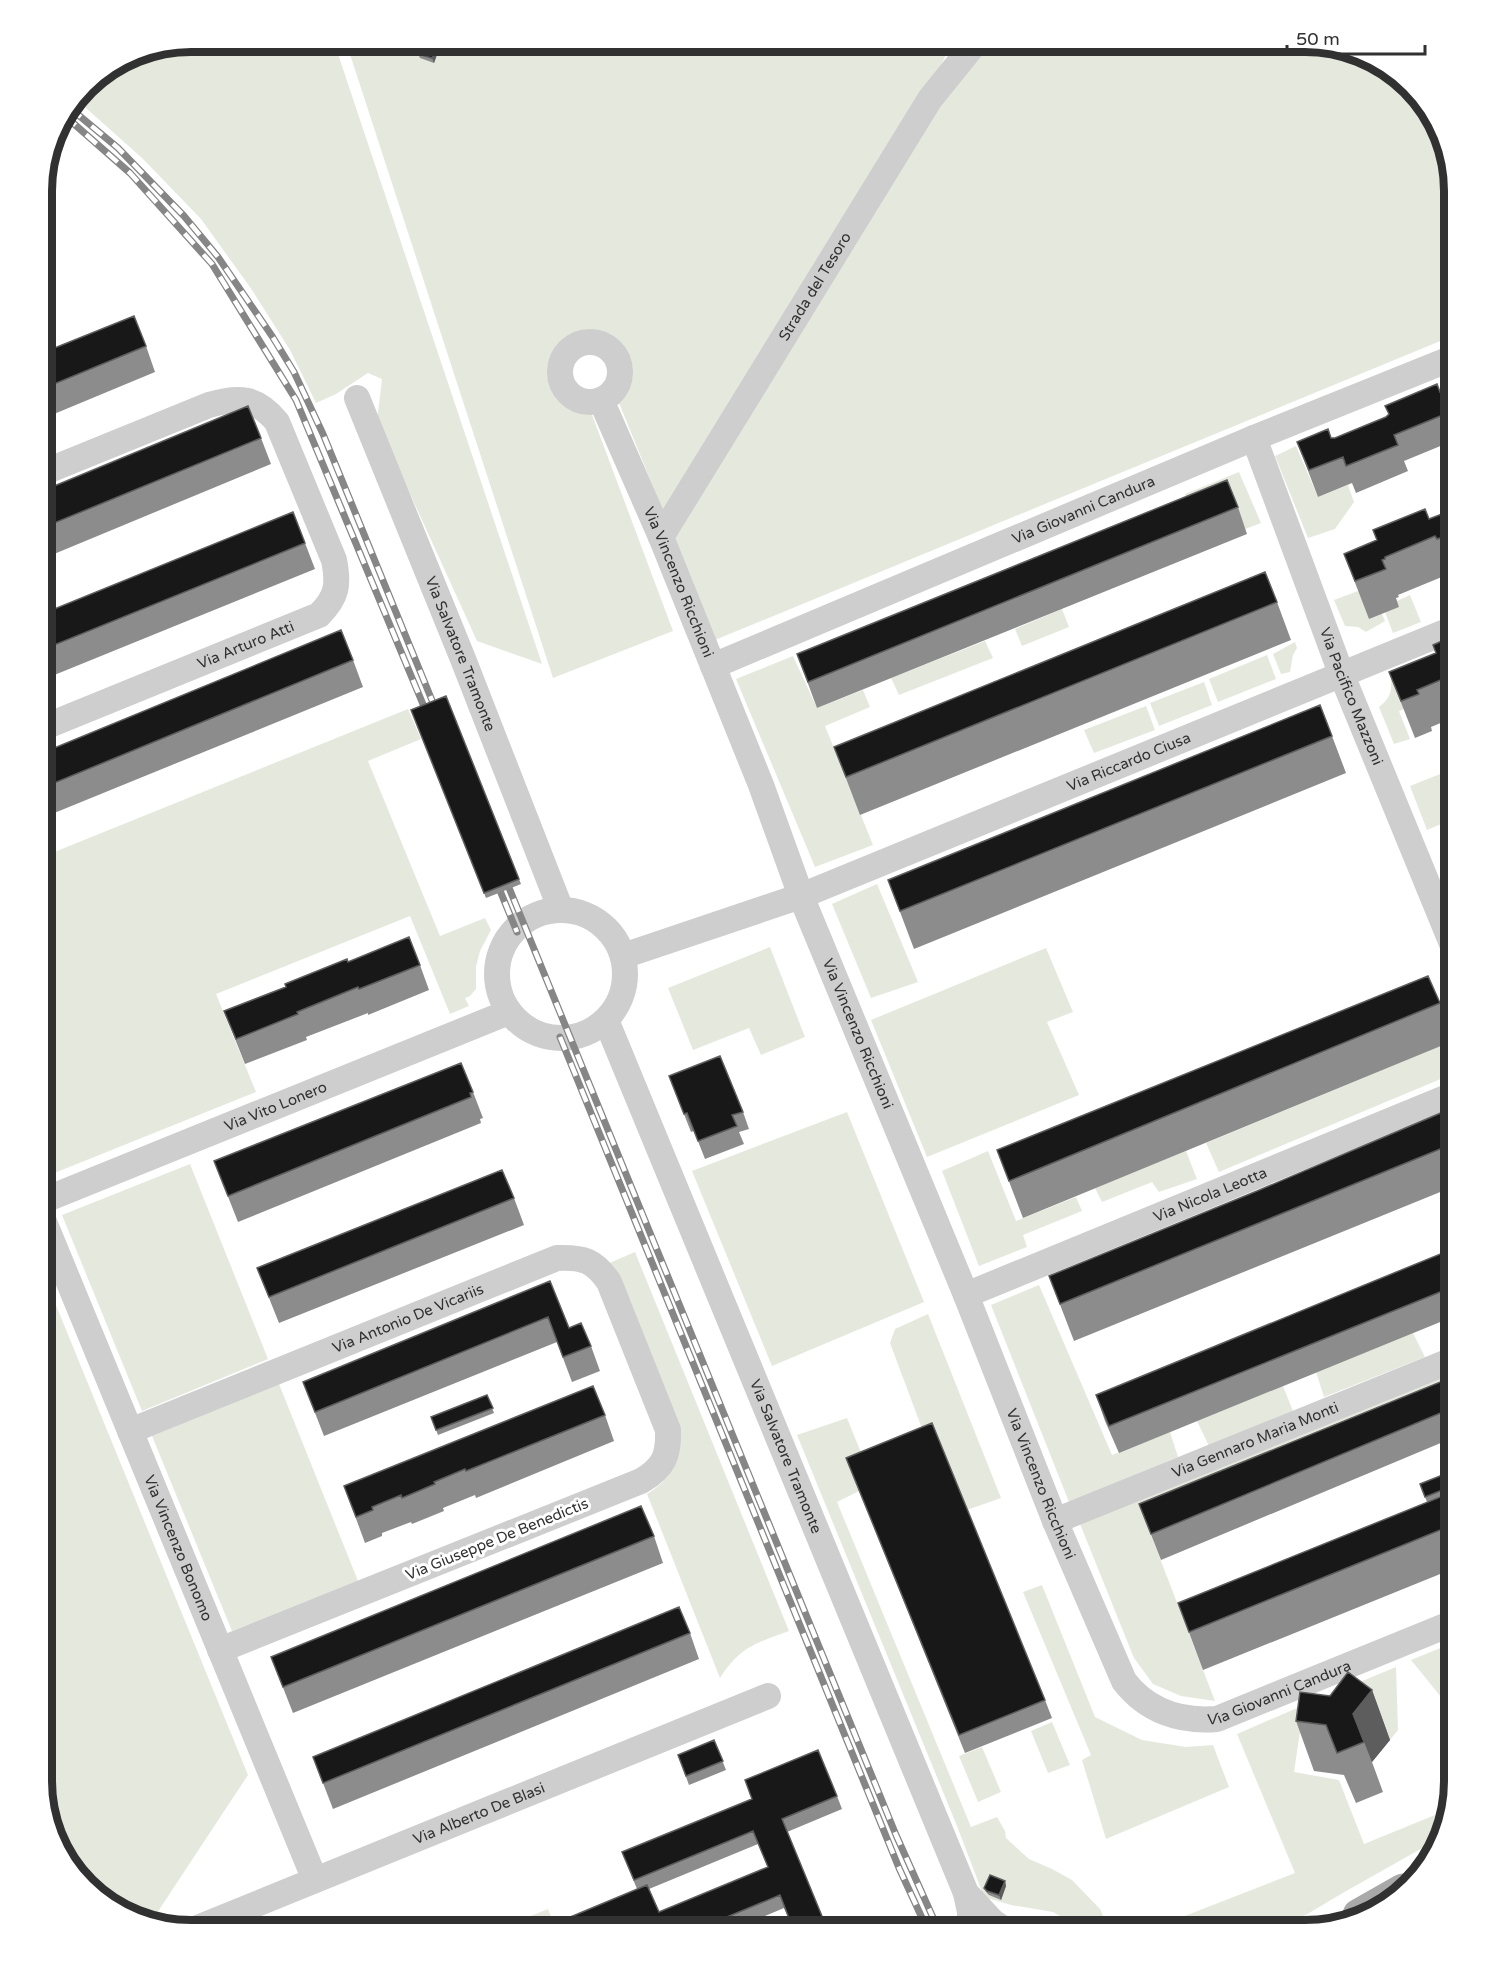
<svg xmlns="http://www.w3.org/2000/svg" width="1497" height="1973" font-family="'Varela Round',sans-serif">
  <rect width="100%" height="100%" fill="#fff"/>
  <path fill="#e5e9dd" d="M192,42h142l208,622 -65,-23 -100,-220 5,-42 -14,-6 -32,21 -20,9 -26,-53 -38,-60 -51,-71 -59,-61 -65,-58 16,-21 42,-26z
    M346,42h601l1,9 -11,22 -274,438 -46,-113 12,-21 -4,-24 -13,-16 -20,-7 -16,3 -20,15 -8,24 12,30 31,10 82,219 -120,47z
    M989,42h326l65,20 50,47 25,83v143l-740,305 -42,-105 268,-436z
    M1296,446l22,51 30,-12 6,17 -19,27 -27,9 -33,-82z
    M1239,472l22,51 -16,6 -48,-7 -12,-28z
    M1358,591l24,23 3,7 -19,11 -8,-5 -13,-1 -11,-26z
    M1410,595l11,27 -28,11 -8,-21 14,-5 -2,-6z
    M1062,609l7,18 -47,19 -7,-17z
    M985,641l8,17 -94,37 -8,-17z
    M1295,642l2,6 -4,7 -3,17 -9,2 -8,-20z
    M1267,655l9,24 -58,23 -9,-23z
    M793,656l24,52 46,-18 7,17 -45,19 48,119 -58,22 -79,-188z
    M1391,676l28,27 -20,8 11,28 -16,5 -15,-37c12,-9 13,-17 12,-31z
    M1204,682l8,23 -53,21 -9,-23z
    M1146,706l9,24 -61,23 -10,-23z
    M408,709l13,30 -53,22 72,175 45,-18 6,12 -11,21 -4,16v22l-6,7 -5,2 4,8 -19,8 -40,-98 -194,78 40,98 -209,84 -5,-11v-308z
    M1455,768v50l-28,12 -17,-44z
    M877,884l41,98 -47,16 -39,-94z
    M770,947l35,90 -44,18 -12,-27 -56,22 -25,-62z
    M1046,948l27,64 -26,10 32,73 -152,62 -56,-137z
    M1455,1040v33l-236,99 -13,-29z
    M847,1112l77,190 -152,64 -80,-195z
    M988,1151l28,70 60,-24 6,14 -59,24 4,12 -48,19 -37,-95z
    M1186,1151l11,28 -38,13 -7,-10 -50,20 -7,-14z
    M190,1164l78,195 -126,52 -80,-196z
    M635,1252l154,379c-33,12 -49,16 -69,47l-73,-184c22,-13 38,-35 32,-62l-72,-168z
    M42,1271l206,504 -93,141 -1,5 -37,-10 -50,-47 -25,-83z
    M1039,1285l73,170 58,-23 8,25 -109,45 -78,-197z
    M928,1314l73,184 -34,12 -40,-68 -37,-99 5,-14z
    M1413,1333l12,24 -101,40 -8,-25z
    M1455,1369v28l-306,133 66,171 -34,-5 -28,-12 -19,-26 -54,-134z
    M279,1384l79,197 -126,50 -80,-195z
    M1283,1386l10,25 -84,35 -12,-25z
    M847,1418l21,52 -9,21 -22,11 134,325 26,-10 8,14 1,7 23,21 23,10 20,11 28,29 10,22h-22l-35,-19 -42,-7 -27,-8 -27,-71 -160,-391z
    M1042,1585l53,132 47,23 44,7 27,-2 16,42 -123,52 -24,-79 9,-5 -68,-163z
    M1455,1642v66h-5l-39,-48z
    M1396,1667l2,63 -8,10 -23,-18 -58,-19z
    M1304,1705l-10,67 45,8 25,64 71,-29 7,14 -2,9 -99,56 -62,37h-133l149,-58 -58,-139z
    M1052,1722l18,43 -22,8 -17,-42z
    M982,1747l19,45 -23,10 -19,-46z
    M548,1909l9,22h-55l-1,-3z"/>
  <g fill="none" stroke-linecap="round" stroke-linejoin="round">
    <g stroke="#cecece" stroke-width="26">
      <circle cx="590" cy="372" r="30"/>
      <path id="s1" d="M357,398l106,261 98,251"/>
      <path id="s2" d="M601,400l60,137 52,129 48,119 40,111 165,399 89,226 69,160c23,30 56,41 93,38l238,-97"/>
      <path id="s3" d="M1254,438l87,235 114,278"/>
      <path id="s4" d="M661,537l269,-438 46,-57"/>
      <path id="s5" d="M713,666l541,-228 201,-81"/>
      <path id="s6" d="M42,728l277,-113c18,-18 20,-30 15,-55l-57,-138c-21,-25 -38,-26 -68,-17l-167,68"/>
      <circle cx="561" cy="974" r="64"/>
      <path id="s7" d="M623,956l178,-60 654,-268"/>
      <path id="s8" d="M606,1020l360,873 4,19v19"/>
      <path id="s9" d="M42,1201l467,-189"/>
      <path id="s10" d="M42,1217l273,663"/>
      <path id="s11" d="M966,1295l489,-201"/>
      <path id="s12" d="M130,1431l427,-173c26,-1 37,2 52,24l59,148c1,25 -4,38 -27,51l-421,169"/>
      <path id="s13" d="M1055,1521l400,-162"/>
      <path d="M966,1893l27,29 13,9"/>
      <path id="s14" d="M190,1931l578,-235"/>
    </g>
    <path stroke="#a9a9a9" stroke-width="33" d="M1359,1915l44,-25"/>
    <defs>
      <path id="rail" d="M70,108l48,40 66,68 34,41 54,79 22,36 29,62 115,281
        M65,116l65,57 82,91 84,136 134,321
        M503,873l393,962 43,96
        M494,876l23,56
        M560,1037l339,831 29,63"/>
    </defs>
    <use href="#rail" stroke="#868686" stroke-width="7"/>
    <use href="#rail" stroke="#fff" stroke-width="4.5" stroke-dasharray="14" stroke-linecap="butt"/>
  </g>
  <path fill="#8c8c8c" fill-rule="evenodd" d="M437,44l2,5 -5,14 -14,-5 -2,-4z
    M146,346l9,26 -113,47v-66z
    M1455,389v51l-51,21 4,10 -52,22 -4,-10 -34,14 -21,-55 38,-4 51,-21 3,-3 -4,-8z
    M261,438l10,26 -229,95v-68z
    M1238,507l9,27 -430,174 -20,-54z
    M1455,509v70l-2,-4 -3,2 -1,-3 -51,21 1,2 -3,1 3,9 -30,12 -25,-65z
    M305,543l10,26 -273,111v-66z
    M1277,602l14,38 -431,175 -26,-68z
    M1455,616v101l-24,10 1,4 -17,7 -26,-66 47,-19 13,-15 -6,-17z
    M353,660l10,27 -321,131v-65z
    M446,696l75,188 -35,14 -75,-188z
    M1332,736l14,37 -432,176 -26,-69z
    M348,962l72,3 9,25 -61,25v-2l-62,24 1,3 -62,24 -21,-53z
    M1440,1003l13,38 -430,177 -26,-68z
    M669,1076l74,36 6,17 -10,3 5,12 -39,15 -11,-28 -3,1z
    M473,1092l10,26 -3,1 1,4 -243,99 -24,-61z
    M1455,1107v79l-381,155 -25,-65 208,-85z
    M514,1198l10,27 -245,98 -22,-55z
    M1455,1248v68l-336,137 -14,-32 -9,-26z
    M550,1281l19,47 22,18 9,25 -28,11 -15,-40 -233,94 -21,-54z
    M1455,1376v61l-294,123 -22,-56z
    M487,1395l7,18 -56,22 -7,-18z
    M605,1415l9,26 -138,57 -1,-3 -32,13 1,3 -32,13 -1,-2 -29,11v3l-17,7 -21,-57z
    M846,1458l199,242 7,18 -87,35z
    M1455,1470v21l-28,11 -7,-18z
    M1455,1491v77l-252,102 -25,-67z
    M654,1536l9,27 -370,150 -22,-56z
    M1455,1630v44l-6,-16z
    M690,1633l9,26 -366,150 -20,-52z
    M1372,1690l18,50 -18,22 11,30 -27,11 -12,-28 -30,-4 -18,-50 34,-25z
    M714,1740l12,30 -37,15 -11,-30z
    M745,1780l92,16 5,13 -55,23 41,99h-34l-10,-23 -55,23h-157l-4,-13 69,-29 -15,-37 130,-53zM758,1844l10,23 -109,45 -10,-23z
    M1005,1881l1,5 -5,14 -12,-5 -3,-3 -2,-4z"/>
  <path fill="#5d5d5d" d="M437,44l2,5 -5,14 -2,-5z
    M1372,1690l18,50 -18,22 -19,-48z
    M1005,1881l1,5 -5,14 -2,-5z"/>
  <path fill="#181818" stroke="#5d5d5d" stroke-width="1.5" d="M422,42h10l5,2 -5,14 -14,-4z
    M134,316l12,30 -104,43v-36z
    M1437,384l3,8 10,-3 1,2 4,-2v21l-61,25 4,10 -52,21 -3,-9 -34,13 -12,-28 31,-13 3,9h4l51,-21 3,-3 -4,-8z
    M248,406l13,32 -219,90v-37z
    M1227,480l11,27 -430,175 -11,-28z
    M1425,509l4,10 26,-10v32l-12,5 -3,-8 -3,1 -2,-3 -50,21v2l-3,1 4,9 -31,12 -11,-27 33,-14 -4,-10z
    M293,512l12,31 -263,107v-36z
    M1265,572l12,30 -431,175 -12,-30z
    M1455,616v63l-10,4 -2,-4 -26,11 2,4 -18,7 -12,-29 47,-19 -3,-8 18,-8 -8,-16z
    M341,630l12,30 -311,128v-35z
    M446,696l73,183 -35,14 -73,-183z
    M1320,705l12,31 -432,175 -12,-31z
    M1455,833v11l-4,-10z
    M409,937l11,28 -61,24 -1,-2 -61,25 1,2 -62,25 -12,-28 62,-24 -1,-3 62,-25 1,3z
    M1428,976l12,27 -431,178 -12,-31z
    M720,1056l23,56 -11,3 5,11 -39,15 -11,-28 -3,1 -15,-38z
    M461,1063l12,29 -3,1 1,4 -243,99 -14,-35z
    M1455,1107v36l-395,161 -11,-28 208,-85z
    M502,1170l12,28 -245,99 -12,-29z
    M1455,1248v38l-346,140 -13,-31z
    M550,1281l19,47 12,-5 10,23 -28,11 -15,-40 -233,95 -12,-30z
    M1455,1376v31l-304,127 -12,-30z
    M593,1386l12,29 -139,56 -1,-2 -31,13 1,2 -33,14 -1,-3 -29,12 1,3 -17,7 -12,-31z
    M487,1395l6,13 -57,22 -5,-13z
    M932,1423l113,277 -86,35 -113,-277z
    M1455,1470v15l-30,12 -5,-13z
    M1455,1491v33l-266,108 -11,-29z
    M641,1506l13,30 -371,151 -12,-30z
    M679,1607l11,26 -367,150 -10,-26z
    M1453,1630h2v29l-6,-1z
    M1348,1672l24,18 -19,24 11,28 -27,11 -11,-28 -30,-4 4,-29 30,4z
    M714,1740l9,21 -37,15 -8,-21z
    M818,1750l19,46 -55,23 42,102 -19,7 1,3h-12l-14,-36 -87,36h-120l-5,-13 79,-33 12,27 109,-45 -15,-36 -119,49 -12,-28 130,-53 -7,-19z
    M990,1875l15,6 -6,14 -12,-4 -3,-3z"/>
  <g text-anchor="middle" stroke-width="6" stroke-linejoin="round" paint-order="stroke">
    <g font-size="15" fill="#313131" stroke="#fff">
      <text dy="5" stroke="none"><textPath href="#s4" startOffset="294">Strada del Tesoro</textPath></text>
      <text dy="5" stroke="none"><textPath href="#s5" startOffset="402">Via Giovanni Candura</textPath></text>
      <text dy="5" stroke="none"><textPath href="#s2" startOffset="198">Via Vincenzo Ricchioni</textPath></text>
      <text dy="5" stroke="none"><textPath href="#s6" startOffset="220">Via Arturo Atti</textPath></text>
      <text dy="5" stroke="none"><textPath href="#s1" startOffset="276">Via Salvatore Tramonte</textPath></text>
      <text dy="5" stroke="none"><textPath href="#s3" startOffset="276">Via Pacifico Mazzoni</textPath></text>
      <text dy="5" stroke="none"><textPath href="#s7" startOffset="542">Via Riccardo Ciusa</textPath></text>
      <text dy="5" stroke="none"><textPath href="#s2" startOffset="684">Via Vincenzo Ricchioni</textPath></text>
      <text dy="5" stroke="none"><textPath href="#s9" startOffset="252">Via Vito Lonero</textPath></text>
      <text dy="5" stroke="none"><textPath href="#s11" startOffset="264">Via Nicola Leotta</textPath></text>
      <text dy="5" stroke="none"><textPath href="#s12" startOffset="300">Via Antonio De Vicariis</textPath></text>
      <text dy="5" stroke="none"><textPath href="#s13" startOffset="216">Via Gennaro Maria Monti</textPath></text>
      <text dy="5" stroke="none"><textPath href="#s8" startOffset="472">Via Salvatore Tramonte</textPath></text>
      <text dy="5" stroke="none"><textPath href="#s2" startOffset="1170">Via Vincenzo Ricchioni</textPath></text>
      <text transform="translate(497 1539) rotate(-22)" y="5">Via Giuseppe De Benedictis</text>
      <text dy="5" stroke="none"><textPath href="#s10" startOffset="358">Via Vincenzo Bonomo</textPath></text>
      <text dy="5" stroke="none"><textPath href="#s2" startOffset="1556">Via Giovanni Candura</textPath></text>
      <text dy="5" stroke="none"><textPath href="#s14" startOffset="312">Via Alberto De Blasi</textPath></text>
    </g>
  </g>
  <path d="M0 0H1497V1973H0ZM191 52H1305A139 139 0 0 1 1444 191V1781A139 139 0 0 1 1305 1920H191A139 139 0 0 1 52 1781V191A139 139 0 0 1 191 52Z" fill="#fff" fill-rule="evenodd"/>
  <path fill="none" stroke="#313131" stroke-width="8" d="M191 52H1305A139 139 0 0 1 1444 191V1781A139 139 0 0 1 1305 1920H191A139 139 0 0 1 52 1781V191A139 139 0 0 1 191 52Z"/>
  <path d="M1287 45v9h138v-9" fill="none" stroke="#313131" stroke-width="3"/>
  <text x="1296" y="45" font-size="18" fill="#313131" stroke="#ffffff" stroke-width="4.5" paint-order="stroke">50 m</text>
</svg>
